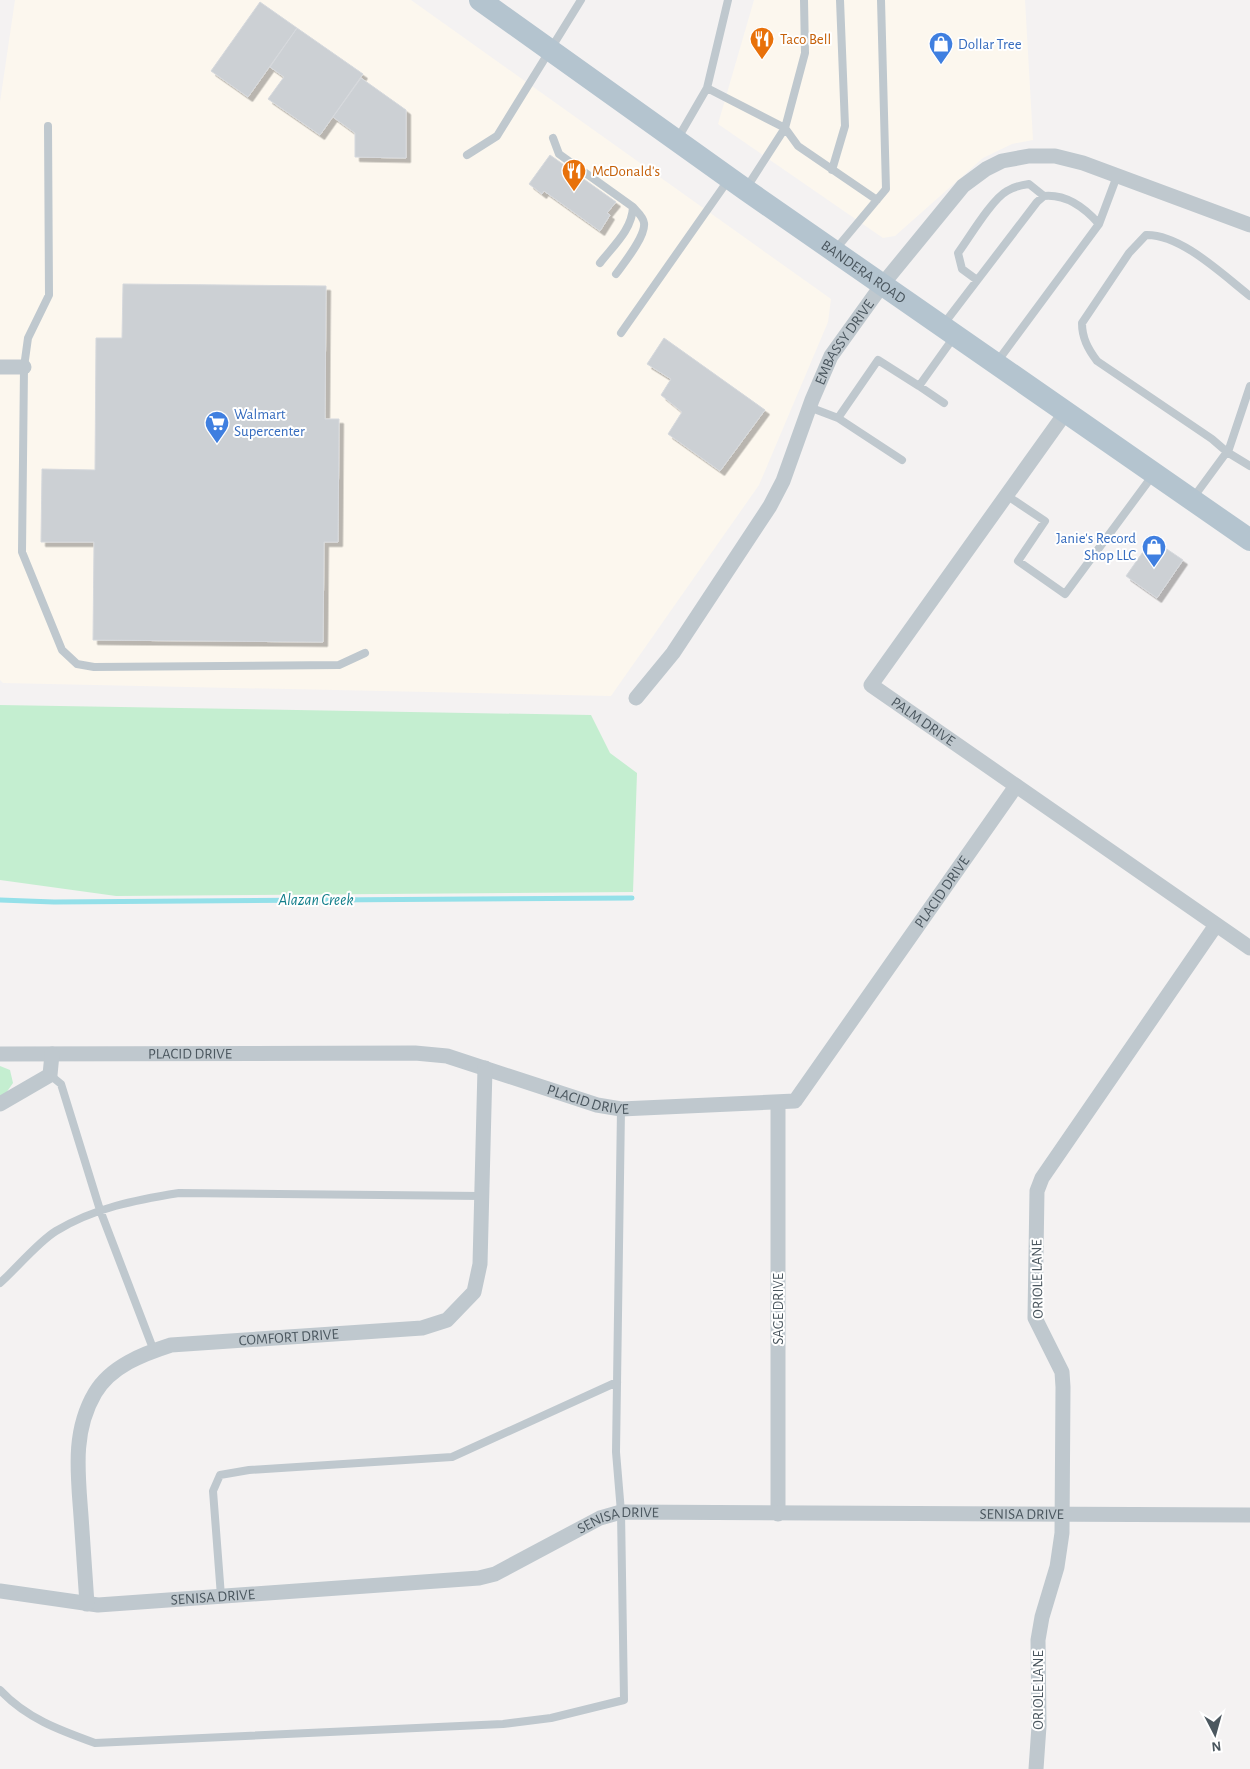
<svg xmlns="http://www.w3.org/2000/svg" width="1250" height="1769" font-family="'Alegreya Sans',sans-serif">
  <defs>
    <filter id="shadow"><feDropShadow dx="4.5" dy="4.5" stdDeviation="0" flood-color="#0004"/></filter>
  </defs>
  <rect width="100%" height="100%" fill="#f4f2f2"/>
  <path fill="#fcf7ee" d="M15,0h396l420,299 -3,23 -69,163 -148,211 -608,-13 -3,-3v-578z
    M754,0h271l8,140 -21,4 -29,14 -88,78 -12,2 -165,-114z"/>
  <path fill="#c4eed0" d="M0,705l591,10 19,38 27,20 -4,119 -517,4 -116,-16z
    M0,1066l10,4 3,13 -7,10 -6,3z"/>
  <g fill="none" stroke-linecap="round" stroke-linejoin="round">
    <path stroke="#94e0e9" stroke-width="5" d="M0,900l54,2 578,-4"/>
  </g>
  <path fill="#ccd0d4" stroke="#d6d9dd" filter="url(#shadow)" d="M260,2l37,26 -49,69 -37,-26z
    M297,28l66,46 -43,61 -52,-36 16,-22 -14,-10z
    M361,78l45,32v48l-51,-1v-24l-22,-16z
    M550,155l66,47 -9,11 3,2 -10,16 -56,-40 -2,3 -13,-10z
    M123,284l203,2 -1,133h14l-1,123h-14l-1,100 -230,-2 1,-98h-53l1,-73 53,1 1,-132h26z
    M664,338l101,72 -45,61 -52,-37 14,-22 -21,-17 10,-16 -24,-15z
    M1152,539l31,21 -26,38 -31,-22z"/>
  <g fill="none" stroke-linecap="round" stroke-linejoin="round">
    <path stroke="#bfc8ce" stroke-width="8" d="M804,0l1,53 -20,75 13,18 79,54
      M707,88l78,40 -38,59
      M48,126l1,169 -21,43 -4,29 -2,185 40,98 15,14 17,3 245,-2 26,-12
      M553,138l6,16 74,53c-1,23 -20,39 -33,56
      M678,138l29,-50 21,-88
      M467,155l30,-19 84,-136
      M832,170l13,-44 -5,-126
      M835,250l51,-61 -5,-189
      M616,274c8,-11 30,-38 28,-51 -1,-7 -7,-11 -11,-16
      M977,280l-15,-11 -4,-16c11,-15 34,-54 49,-62 6,-4 15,-6 22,-7l15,12
      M1250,296c-27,-21 -69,-62 -104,-61l-17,18 -47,70c0,15 6,26 15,38l115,78 15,13 23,14
      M943,325l94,-123 7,-6c22,-2 41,12 55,28
      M621,333l108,-154
      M997,362l102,-138 18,-48
      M919,386l25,17
      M809,407l29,11
      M902,460l-64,-42 40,-58 41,26 35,-49
      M1006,495l39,26 -27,40 47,33 88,-119
      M1193,498l36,-49 21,-63
      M50,1075l11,9 39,126 54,141
      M0,1283c16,-14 38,-41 56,-52 38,-23 79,-31 123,-38l303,3
      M221,1596l-8,-105 7,-16 29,-5 203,-13 165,-75
      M0,1690c26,28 59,40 95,53l408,-19 48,-6 73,-18 -3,-188 -5,-60 5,-343"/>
    <g stroke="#bfc8ce" stroke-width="15">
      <path d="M0,367h24"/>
      <path id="s1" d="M1066,412l-195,273 379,263"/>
      <path id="s2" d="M636,698l37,-45 97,-147 13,-25 29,-81 19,-44 51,-71 81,-99 23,-17 16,-8 27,-5h26l28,7 167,62"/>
      <path id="s3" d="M0,1054l415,-1 32,3 150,49 24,4 174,-8 221,-315"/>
      <path d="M0,1104l50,-29 2,-21"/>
      <path d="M778,1104v410"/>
      <path id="s4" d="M0,1591l98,14 381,-27 16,-4 105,-56 21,-6 629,3"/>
      <path id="s5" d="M87,1604c-2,-29 -4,-58 -6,-88 -3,-42 -9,-84 14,-123 16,-27 48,-39 76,-48l251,-17 25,-8 27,-28 6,-28 5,-196"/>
      <path d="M1036,1769l3,-43 -1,-86 4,-23 15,-50 5,-34 1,-146 -1,-15 -27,-54 2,-127 5,-13 174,-253"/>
    </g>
    <path stroke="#b4c4cf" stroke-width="22" id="s6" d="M480,0l266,190 504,350"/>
  </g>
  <defs>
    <symbol id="restaurant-pin" viewBox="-11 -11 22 30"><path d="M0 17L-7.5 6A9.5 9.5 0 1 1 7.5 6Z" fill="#e8710a" stroke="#fff"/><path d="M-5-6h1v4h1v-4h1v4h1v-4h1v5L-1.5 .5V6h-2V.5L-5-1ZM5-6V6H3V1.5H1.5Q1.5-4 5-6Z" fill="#fff"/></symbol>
    <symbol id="shop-pin" viewBox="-11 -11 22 30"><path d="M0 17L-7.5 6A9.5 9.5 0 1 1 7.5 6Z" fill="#3f7fe0" stroke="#fff"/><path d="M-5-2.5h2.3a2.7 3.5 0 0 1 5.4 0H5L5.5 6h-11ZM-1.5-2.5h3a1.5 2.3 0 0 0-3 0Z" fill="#fff"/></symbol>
    <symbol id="supermarket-pin" viewBox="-11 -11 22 30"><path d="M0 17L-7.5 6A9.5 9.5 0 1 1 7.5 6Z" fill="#3f7fe0" stroke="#fff"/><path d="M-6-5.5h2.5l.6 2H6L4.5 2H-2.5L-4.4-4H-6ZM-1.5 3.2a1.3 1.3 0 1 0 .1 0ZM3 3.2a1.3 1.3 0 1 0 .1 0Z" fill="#fff"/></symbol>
  </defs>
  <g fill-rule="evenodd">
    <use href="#restaurant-pin" x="748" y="25" width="28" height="38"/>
    <use href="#shop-pin" x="927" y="30" width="28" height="38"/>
    <use href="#restaurant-pin" x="560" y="157" width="28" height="38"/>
    <use href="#supermarket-pin" x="203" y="409" width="28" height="38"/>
    <use href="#shop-pin" x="1140" y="533" width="28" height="38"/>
  </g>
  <g text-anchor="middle" stroke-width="4" stroke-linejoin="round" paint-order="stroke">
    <g font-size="15" fill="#c56008" stroke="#fff" text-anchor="start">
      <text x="780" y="44">Taco Bell</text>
      <text x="592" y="176">McDonald's</text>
    </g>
    <g font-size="15" fill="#366cbe" stroke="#fff" text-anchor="start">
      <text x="958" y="49">Dollar Tree</text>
      <text x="234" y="419">Walmart<tspan x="234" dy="17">Supercenter</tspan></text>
      <text x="1136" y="543" text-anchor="end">Janie's Record<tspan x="1136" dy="17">Shop LLC</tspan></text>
    </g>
    <g font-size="15" fill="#4b575f" stroke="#fff">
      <text dy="5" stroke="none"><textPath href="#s6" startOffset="470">BANDERA ROAD</textPath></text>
      <text dy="5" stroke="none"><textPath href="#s2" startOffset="415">EMBASSY DRIVE</textPath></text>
      <text dy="5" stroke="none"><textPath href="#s1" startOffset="399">PALM DRIVE</textPath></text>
      <text dy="5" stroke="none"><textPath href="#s3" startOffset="1059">PLACID DRIVE</textPath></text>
      <text dy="5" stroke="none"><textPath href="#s3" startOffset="190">PLACID DRIVE</textPath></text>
      <text dy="5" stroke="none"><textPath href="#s3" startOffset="595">PLACID DRIVE</textPath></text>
      <text transform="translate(1037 1279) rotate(-91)" y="5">ORIOLE LANE</text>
      <text transform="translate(778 1309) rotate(-90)" y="5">SAGE DRIVE</text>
      <text dy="5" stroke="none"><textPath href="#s5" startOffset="424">COMFORT DRIVE</textPath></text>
      <text dy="5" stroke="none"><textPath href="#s4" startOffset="1039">SENISA DRIVE</textPath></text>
      <text dy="5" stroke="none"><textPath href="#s4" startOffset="634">SENISA DRIVE</textPath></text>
      <text dy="5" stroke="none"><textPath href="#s4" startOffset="214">SENISA DRIVE</textPath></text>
      <text transform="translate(1038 1690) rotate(-90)" y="5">ORIOLE LANE</text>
    </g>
    <g font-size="16" font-style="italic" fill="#137f8b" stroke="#fff">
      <text x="316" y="905">Alazan Creek</text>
    </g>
  </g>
  <g transform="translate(1215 1734) rotate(174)" stroke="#ffffff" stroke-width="4" paint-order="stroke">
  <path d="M0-4L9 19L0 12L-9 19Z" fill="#4b575f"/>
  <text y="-8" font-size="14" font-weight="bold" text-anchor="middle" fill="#4b575f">N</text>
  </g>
</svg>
